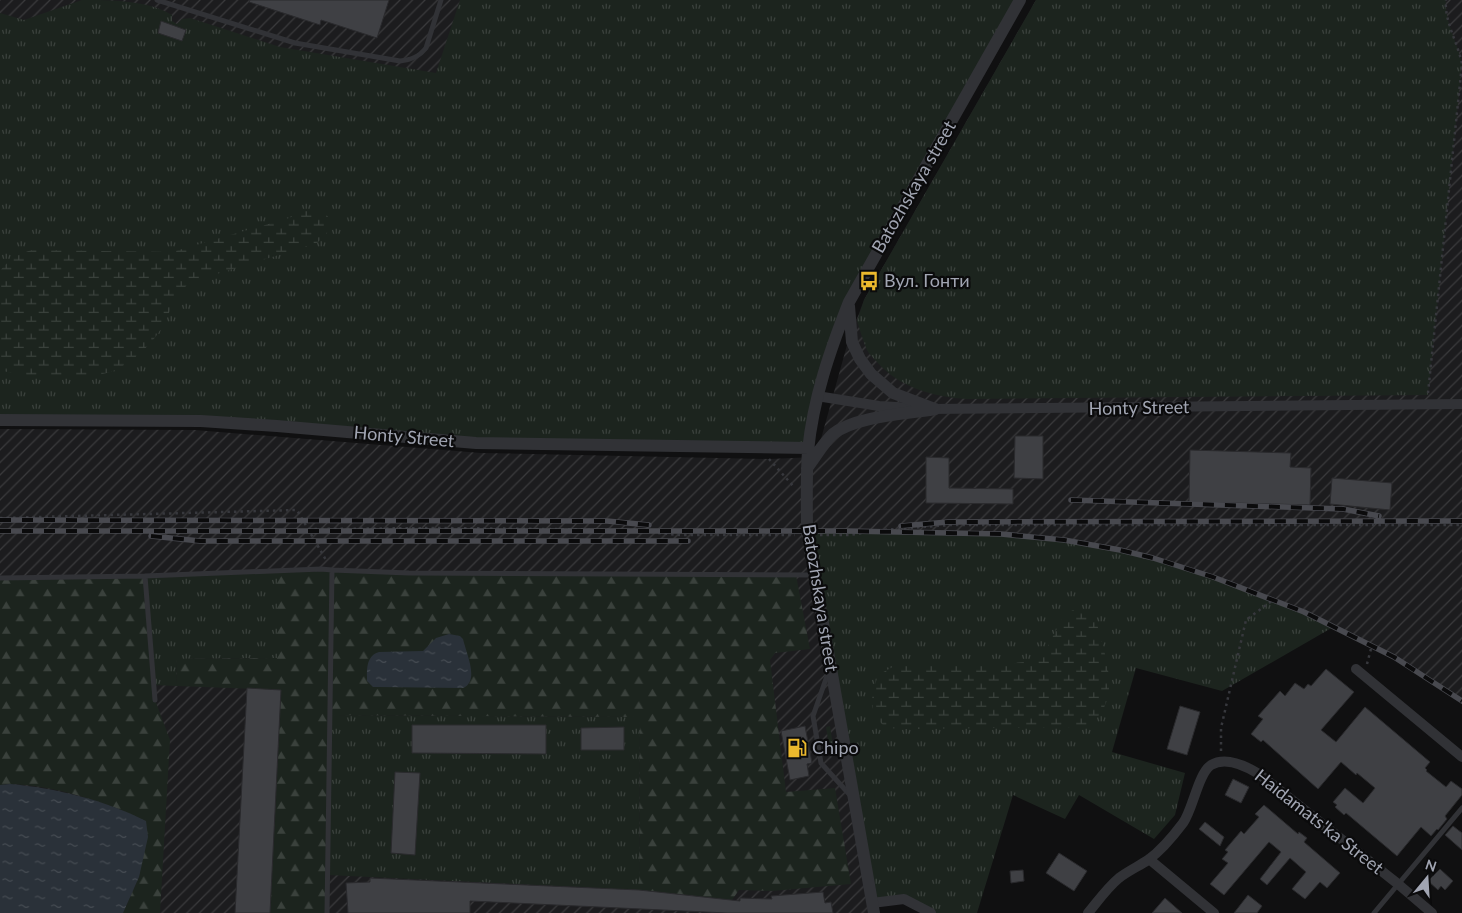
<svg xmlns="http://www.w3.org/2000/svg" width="1462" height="913" font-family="Lato,sans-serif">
  <defs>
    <pattern id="industrial-furrows" width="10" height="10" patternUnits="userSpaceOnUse" patternTransform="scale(1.25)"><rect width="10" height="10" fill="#1c1c1e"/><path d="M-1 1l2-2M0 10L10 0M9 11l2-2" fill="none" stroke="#3a3a3c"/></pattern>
    <pattern id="grass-tufts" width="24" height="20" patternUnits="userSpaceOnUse" patternTransform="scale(1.25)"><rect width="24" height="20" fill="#1c241e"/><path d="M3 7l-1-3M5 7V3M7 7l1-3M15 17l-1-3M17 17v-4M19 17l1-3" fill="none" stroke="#3a413c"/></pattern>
    <pattern id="forest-firs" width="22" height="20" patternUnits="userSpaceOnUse" patternTransform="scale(1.25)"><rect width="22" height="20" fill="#1c241e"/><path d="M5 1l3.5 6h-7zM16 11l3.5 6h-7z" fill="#3a413c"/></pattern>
    <pattern id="wetland-marsh" width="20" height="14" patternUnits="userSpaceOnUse" patternTransform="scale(1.25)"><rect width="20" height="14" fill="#1c241e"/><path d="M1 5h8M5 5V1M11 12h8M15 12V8" fill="none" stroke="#3a413c"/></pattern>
    <pattern id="water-ripples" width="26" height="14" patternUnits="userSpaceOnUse" patternTransform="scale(1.25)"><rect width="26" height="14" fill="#2a3139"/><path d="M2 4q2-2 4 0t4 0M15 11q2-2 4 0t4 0" fill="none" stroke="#464c53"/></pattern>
  </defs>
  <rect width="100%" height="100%" fill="#101011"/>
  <path fill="url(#industrial-furrows)" d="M0,0h467l-28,82 -439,-55z
    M1036,0h426v701l-41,-28 -57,-32 -60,-29 -91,-35 -60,-19 -89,-18 -63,-6 -56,-1 -71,380h-874v-484l195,1 286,23 288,6 47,-2 31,-112 17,-45z"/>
  <path fill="url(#grass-tufts)" d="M82,0c29,0 65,0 90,15v6l5,3 5,-5 8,-1 90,29 156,26 24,-73h560l-171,302 -40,146 -333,-5 -199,-17 -277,-6v-407l24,7z
    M1036,0h410c-2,21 12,43 16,64l-34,331 -461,4c-33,-2 -67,-11 -90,-37 -4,-4 -8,-8 -10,-12 -4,-9 -7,-20 -10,-29l7,-21z
    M847,531c72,1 146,-1 219,9 93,13 183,47 269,86l-113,65 -86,-23 -24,84 73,21 -10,42 -21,24 -75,-44 -14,24 -52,-24 -36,118h-46l-27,-14 -32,4 -65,-371z
    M277,571v87l-101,1 1,27 -24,-1 -8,-109z
    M330,715l310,2 -1,173 -311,-15z
    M830,726l4,26h-4l-4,-25z"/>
  <path fill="url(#forest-firs)" d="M277,571l519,4 14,74 -35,4 -5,7 16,132 49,-4 16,96 -79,7 -33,-1 -7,10 -93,-10 1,-173 -310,-2 -3,198h-57l11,-223 -104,-4 -1,-27 101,-1z
    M145,576l10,124 15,40 -10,173h-37l16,-36 6,-56c-34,-18 -107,-41 -145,-36v-207z"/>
  <path fill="url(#wetland-marsh)" d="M306,210c29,-1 32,19 9,34l-115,35c-5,2 -12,5 -16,9 -12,12 -16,31 -25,44 -11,16 -28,31 -46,39 -23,9 -89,7 -113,-1v-99c9,-12 19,-18 33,-21l139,2 117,-34z
    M1073,610l11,1 12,9c9,37 29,82 -10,107l-178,2 -22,-1c-19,-17 -15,-30 -8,-53l20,-11h106l21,-2 16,-6 7,-10 16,-31z"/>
  <path fill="url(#water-ripples)" d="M449,634l11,2 3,3c3,14 17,42 0,49l-85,-1h-5l-6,-6c0,-12 -1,-25 12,-29l44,-1 13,-13z
    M10,784c45,4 95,16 136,37l2,16 -9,40 -16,36h-123v-128z"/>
  <path fill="#3f4044" stroke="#2a2a2d" d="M250,0h139l-12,38 -56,-18 -1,5 -71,-23z
    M161,21l25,9 -4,11 -24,-8z
    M1015,436h28v43l-29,-1z
    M1190,450l101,3 -1,14 21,1 -1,37 -121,-3z
    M926,457l23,1v30l64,1v15l-87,-1z
    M1332,478l60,5 -2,27 -60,-6z
    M1326,669l28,23 -33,38 15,12 29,-35 65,55 -5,6 2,2 -1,1 20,16 5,-6 11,8v6l-17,21 2,3 -9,11 -1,-1 -6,7 -10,-9 -24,29 -51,-43 -2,2 -9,-8 2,-2 -4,-3 12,-14 18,15 12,-15 -18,-15 -1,2 -15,-13 -23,27 -55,-49 -2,2 -10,-8 12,-15 -5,-3 22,-25 5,5 10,-13 9,6 4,-5 3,2z
    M247,688l34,2 -11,223h-35z
    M1180,706l20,6 -13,43 -20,-6z
    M412,725h134v29l-134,-1z
    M805,726l7,37 -5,1 2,12 -19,4 -9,-49z
    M624,727v23h-43v-22z
    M395,772l25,1 -5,82 -24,-2z
    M1233,779l16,8 -8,16 -16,-8z
    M1264,805l34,29 1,-2 8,6 -3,4 36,31 -13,15 -7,-6 -15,17 -13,-10 14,-17 -16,-14 -23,27 -7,-6 21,-27 -12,-10 -45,53 -14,-11 18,-21 -6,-4 6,-7 -3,-2 16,-19 3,3 15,-17 -4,-3z
    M1205,822l19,15 -4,9 -21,-17z
    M1453,826l9,7v17l-17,-15z
    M1059,853l28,18 -13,20 -28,-18z
    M1440,869l13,12 -8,9 -4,-4 -3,4 -10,-9z
    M1023,870l1,11 -13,2 -1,-12z
    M370,878l269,12 101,11v-3l32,1 -1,-3 52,-4 2,11 6,-1 2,11h-106l-257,-12v12h-122l-2,-30 24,-1z
    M1248,895l14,11 -5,7h-23z
    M1165,898l17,15h-30z"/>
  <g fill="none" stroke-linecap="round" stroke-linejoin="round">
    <path stroke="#37383d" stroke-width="2.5" stroke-dasharray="2.5 4" stroke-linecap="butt" d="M1428,393l34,-329c-4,-21 -18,-43 -16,-64
      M769,459l26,29
      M0,518l297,-8 29,50
      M308,529l132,-1 212,2 5,3 24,2h114
      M820,535h30l32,-5 69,-5h511
      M1367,664l5,-19
      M1221,751v-23l25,-108 27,-20"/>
    <path stroke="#313236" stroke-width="5" d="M157,0l138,43 105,18c11,-1 19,-4 26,-13l15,-48
      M145,576l10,124
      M0,578l145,-2 176,-7 11,1
      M828,673l-15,43 8,47 29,32
      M327,913l5,-343 77,3 405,2
      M1374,913l88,-105"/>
    <path stroke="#313236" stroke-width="10" d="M817,396l62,10 34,2
      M927,409l535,-5
      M1356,669l106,88
      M1149,859l65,54
      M872,903l32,-4 27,14
      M1088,913c10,-12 19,-25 31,-35 9,-7 20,-12 29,-18 11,-8 26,-25 35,-37 10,-14 15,-49 28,-58 15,-9 35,1 48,9l139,110 34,29"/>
    <path stroke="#313236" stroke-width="12" d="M849,306l3,36 8,17 11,15 22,19 42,16
      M0,420l201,1 76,5 199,17 333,5
      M807,468c8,-10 16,-25 26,-34 22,-18 74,-20 102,-25
      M874,913l-67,-381c0,-27 -1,-55 1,-81 5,-52 22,-101 41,-149l171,-302"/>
    <defs>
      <path id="rail" d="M1071,500l272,9 36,7
        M0,520l607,1 42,4
        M901,526l47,-4 514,-1
        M0,531h847l154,3 63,6 56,10 33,8 60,19 91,35 90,45 68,44
        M151,536l49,5h488"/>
    </defs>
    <use href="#rail" stroke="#48494f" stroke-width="5.5"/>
    <use href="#rail" stroke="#0b0b0c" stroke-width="4" stroke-dasharray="11" stroke-linecap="butt"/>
  </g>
  <defs>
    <symbol id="bus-bare" viewBox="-9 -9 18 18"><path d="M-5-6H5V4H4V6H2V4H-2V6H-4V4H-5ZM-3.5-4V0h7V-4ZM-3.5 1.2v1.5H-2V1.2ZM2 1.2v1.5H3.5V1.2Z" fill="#ecb92d" stroke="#0b0b0c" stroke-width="2.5" paint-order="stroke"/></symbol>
    <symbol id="fuel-bare" viewBox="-9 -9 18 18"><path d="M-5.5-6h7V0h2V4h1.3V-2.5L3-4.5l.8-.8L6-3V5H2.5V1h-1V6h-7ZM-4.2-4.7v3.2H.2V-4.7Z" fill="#ecb92d" stroke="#0b0b0c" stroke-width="2.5" paint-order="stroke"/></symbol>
  </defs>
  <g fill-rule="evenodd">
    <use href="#bus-bare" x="855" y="267" width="28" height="28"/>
    <use href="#fuel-bare" x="783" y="734" width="28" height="28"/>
  </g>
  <g text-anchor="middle" stroke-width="4.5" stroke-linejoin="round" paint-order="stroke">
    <g font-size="18" fill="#a1a5b2" stroke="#0b0b0c">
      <text transform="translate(914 187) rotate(-60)" y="6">Batozhskaya street</text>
      <text transform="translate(1139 408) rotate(-1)" y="6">Honty Street</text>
      <text transform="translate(404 437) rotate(5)" y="6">Honty Street</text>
      <text transform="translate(820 598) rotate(81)" y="6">Batozhskaya street</text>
      <text transform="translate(1319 822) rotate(38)" y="6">Haidamats'ka Street</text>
    </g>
    <g font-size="18" fill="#a1a5b2" stroke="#0b0b0c" text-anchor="start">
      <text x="884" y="287">Вул. Гонти</text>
      <text x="812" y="754">Chipo</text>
    </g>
  </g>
  <g transform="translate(1427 878) rotate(18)" stroke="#0b0b0c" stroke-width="4" paint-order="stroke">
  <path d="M0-4L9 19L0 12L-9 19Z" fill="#a1a5b2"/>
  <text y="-8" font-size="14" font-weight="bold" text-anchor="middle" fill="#a1a5b2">N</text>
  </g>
</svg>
